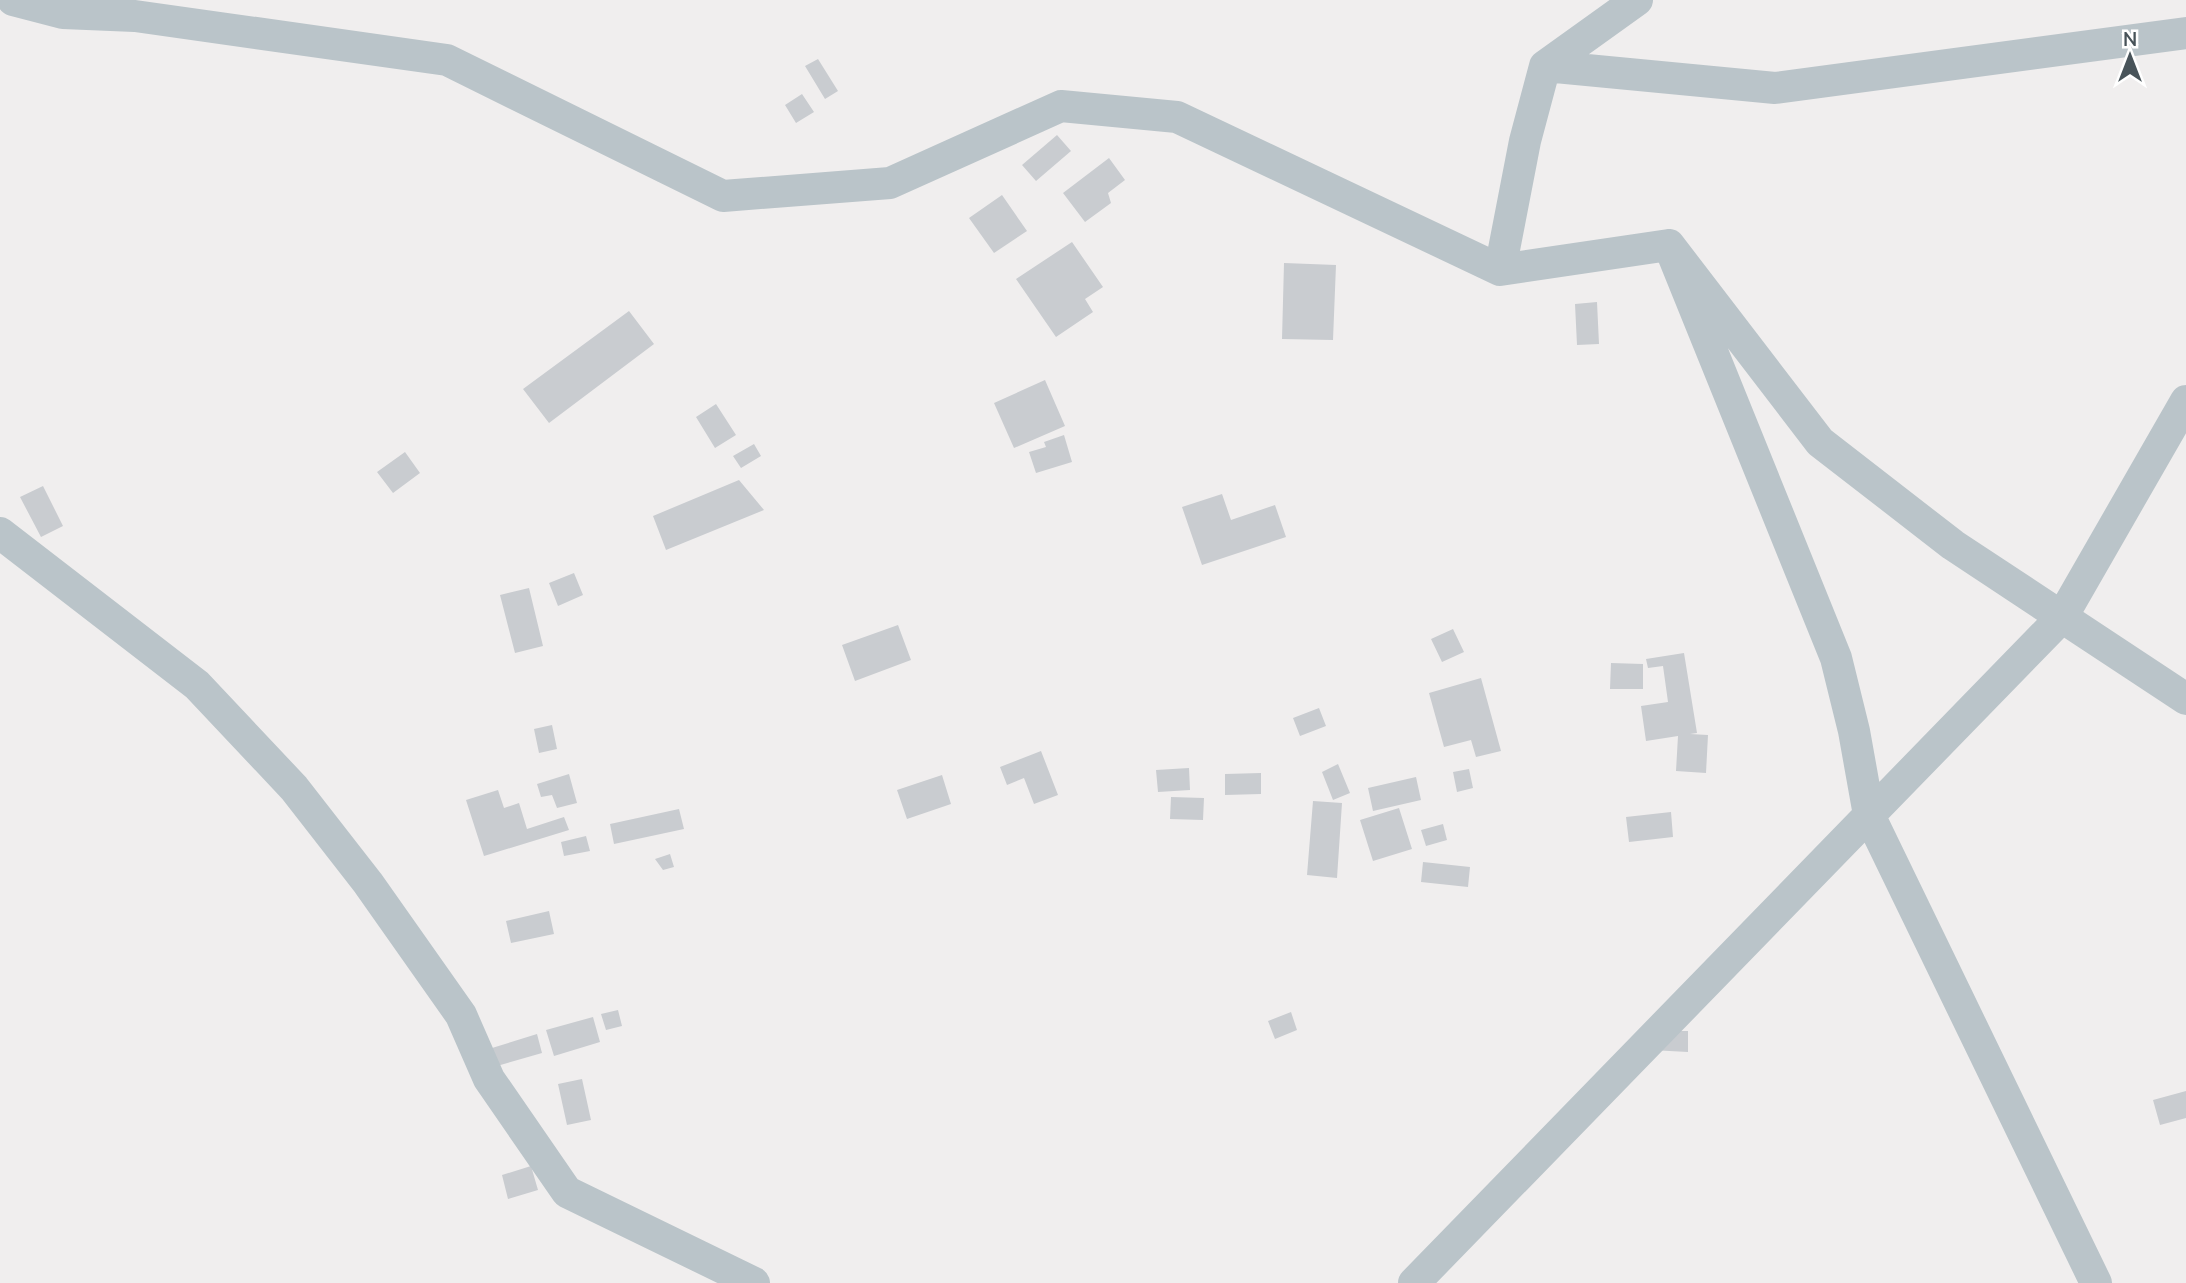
<svg xmlns="http://www.w3.org/2000/svg" width="2186" height="1283" font-family="'Nunito Sans',sans-serif">
  <rect width="100%" height="100%" fill="#f0eeee"/>
  <path fill="#c9ccd0" d="M818,59l20,32 -13,8 -20,-33z
    M802,94l12,18 -18,11 -11,-18z
    M1057,135l14,16 -35,30 -14,-16z
    M1109,158l16,22 -17,13 3,10 -26,19 -22,-29z
    M1002,195l25,36 -33,22 -25,-35z
    M1072,242l31,45 -18,12 8,13 -37,25 -40,-58z
    M1284,263l52,2 -3,75 -51,-1z
    M1597,302l2,42 -22,1 -2,-41z
    M629,311l25,33 -105,79 -26,-34z
    M1045,380l20,46 -51,22 -20,-45z
    M716,404l20,31 -21,13 -19,-31z
    M1064,435l8,27 -36,11 -7,-21 17,-5 -2,-5z
    M754,444l7,12 -20,12 -8,-12z
    M405,452l15,21 -27,20 -16,-21z
    M739,480l25,30 -98,40 -13,-34z
    M43,486l20,40 -22,11 -21,-40z
    M1222,494l9,26 44,-15 11,32 -84,28 -20,-58z
    M574,573l9,22 -25,11 -9,-23z
    M529,588l14,58 -28,7 -15,-58z
    M898,625l13,35 -56,21 -13,-36z
    M1453,629l11,23 -22,10 -11,-23z
    M1684,653l13,80 -7,1 18,1 -2,38 -30,-2 2,-35 -32,5 -5,-35 27,-4 -5,-36 -15,2 -2,-9z
    M1611,663l32,1v25h-33z
    M1481,678l20,73 -25,6 -5,-17 -27,7 -15,-54z
    M1319,708l7,18 -26,10 -7,-18z
    M552,725l5,24 -18,4 -5,-24z
    M1041,751l17,44 -24,9 -10,-26 -17,7 -7,-18z
    M1338,764l12,29 -17,7 -11,-28z
    M1189,768l1,22 -32,2 -2,-22z
    M1469,769l4,19 -16,4 -4,-20z
    M1261,773v21l-36,1v-21z
    M569,774l8,29 -20,5 -5,-13 -11,2 -4,-13z
    M942,775l9,29 -44,15 -10,-29z
    M1416,777l5,23 -48,11 -5,-23z
    M498,790l6,18 15,-5 8,26 37,-12 5,13 -85,26 -18,-56z
    M1171,797l33,1 -1,22 -33,-1z
    M1313,801l29,2 -5,75 -30,-3z
    M1399,808l13,41 -39,12 -13,-41z
    M679,809l5,20 -70,15 -4,-20z
    M1671,812l2,25 -44,5 -3,-25z
    M1443,824l4,16 -21,6 -5,-16z
    M586,836l4,15 -26,5 -3,-14z
    M670,854l4,13 -11,3 -8,-11z
    M1423,862l47,5 -2,20 -47,-5z
    M549,911l5,23 -43,9 -5,-22z
    M618,1010l4,16 -16,4 -5,-16z
    M1291,1012l6,18 -22,9 -7,-18z
    M593,1017l7,25 -46,14 -8,-26z
    M1662,1031h26v21l-37,-2z
    M537,1034l5,19 -45,13 -5,-18z
    M582,1079l9,41 -24,5 -9,-41z
    M2186,1091v27l-26,7 -7,-25z
    M531,1166l7,24 -30,9 -6,-24z"/>
  <g fill="none" stroke-linecap="round" stroke-linejoin="round">
    <path stroke="#bac4c9" stroke-width="32" d="M13,0l50,13 72,3 312,44 276,136 167,-13 171,-77 116,11 323,153 25,-129 20,-75 92,-66
      M1545,66l230,22 411,-55
      M1669,245l167,413 18,73 15,84 227,468
      M1500,270l169,-25 151,197 133,103 233,154
      M0,533l197,152 97,103 74,95 93,132 28,64 78,113 187,91
      M1414,1283l648,-666 124,-216"/>
  </g>
  <g transform="translate(2130 56)" stroke="#ffffff" stroke-width="5" paint-order="stroke">
  <path d="M0-5L12 26L0 18L-12 26Z" fill="#485359"/>
  <text y="-10" font-size="19" font-weight="bold" text-anchor="middle" fill="#485359">N</text>
  </g>
</svg>
